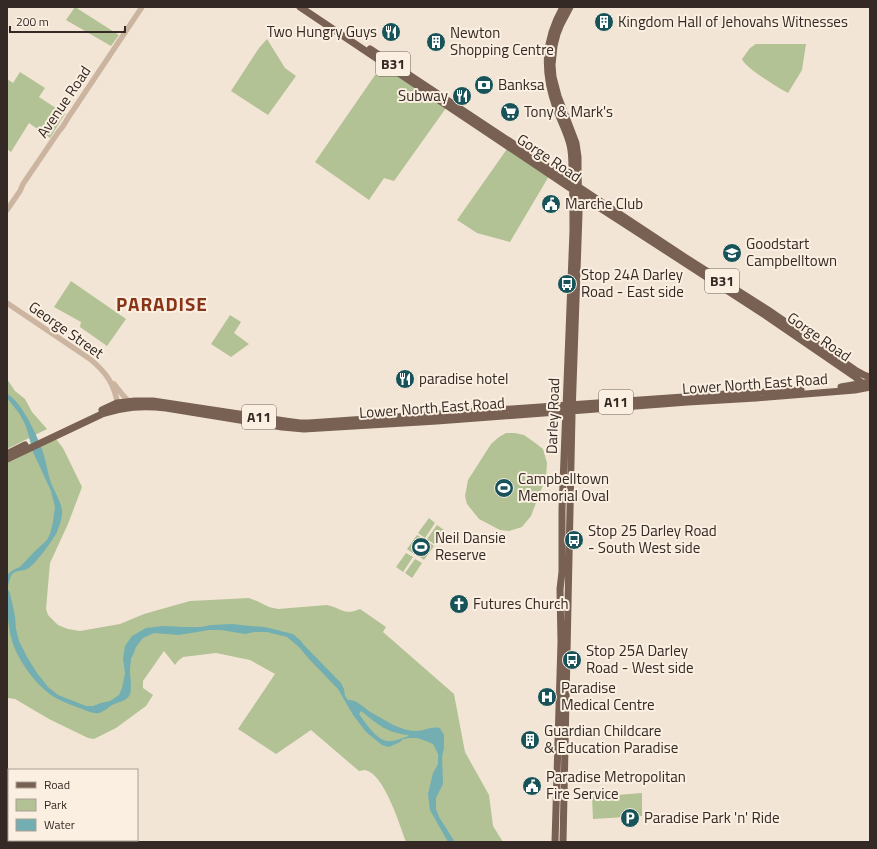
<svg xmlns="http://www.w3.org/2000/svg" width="877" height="849" font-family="'Titillium Web',sans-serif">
  <rect width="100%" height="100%" fill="#f2e5d5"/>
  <path fill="#b2c294" d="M75,7l44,28 -8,11 -45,-26z
    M267,39l18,29 11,8 -28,39 -37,-24 28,-43z
    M756,44h50l-4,26 -14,23c-9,-5 -43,-25 -46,-34l8,-11z
    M382,65l64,43 -52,73 -10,-3 -15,22 -54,-38z
    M20,72l25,16 -6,9 26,17 -15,24 -21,-15 -18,29 -4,-3v-70l6,4z
    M507,149l42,27 -39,66 -33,-9 -20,-13z
    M71,281l55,38 -19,27 -27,-19 1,-5 -27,-15z
    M230,315l11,7 -7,11 15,11 -18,13 -20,-13z
    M7,379l8,12 10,8 7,13 15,17 -40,20z
    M506,433h9l9,2 10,7 9,7 4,14 -1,14 -15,39 -9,11 -13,4 -9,-1 -21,-11 -12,-15 -2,-8 3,-16 23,-36 8,-7z
    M56,439l7,9 19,39 -14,37 -18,39 -4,46 2,6 10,10 10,4 12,2 40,-7 24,-10 46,-13 59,-3 8,3 12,6 9,2 49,-4c15,3 16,11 33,4l26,18 -3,5 71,62 11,58 24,43 4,31 10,16h-97c-6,-16 -22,-69 -41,-72 -2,0 -4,1 -6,1l-48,-41 -35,24 -38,-25 37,-55 -25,-14 -34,-7 -33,4 -5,4 -3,4 -11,-14 -21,30v7l10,7 -7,11 -30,22 -22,11 -6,-1 -39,-19 -34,-20 -7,-1 -1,-1v-235z
    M429,518l6,5 -10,15 -7,-5z
    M437,525l7,5 -10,14 -7,-5z
    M417,535l7,4 -10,15 -7,-5z
    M427,541l7,5 -10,14 -7,-5z
    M406,553l7,4 -10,15 -7,-5z
    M415,559l7,4 -10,15 -7,-5z
    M642,793v23l-49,3 -1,-22z"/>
  <path fill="#72aeb2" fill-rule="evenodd" d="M7,394c14,7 29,39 34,53 5,12 6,24 10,36 3,7 11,21 11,28 1,6 -3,15 -5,21 -4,8 -21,31 -28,36 -8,5 -16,0 -19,11 -1,3 -2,6 -3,9l3,5 5,23 1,13 3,12 8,16 10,16 11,14 10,8 28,11h7l8,-3 9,-2 9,-6 3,-7 3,-15 -2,-14 2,-13 7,-10 14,-8 17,-2 22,1h15l12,-2 20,-1 18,2 15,1 28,7 8,7 2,3 38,39 3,6 1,7 3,4c11,0 15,8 24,13 13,7 28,18 44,18 10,0 14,-5 24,-3l4,7v13l-2,9 1,27 -7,14v11l3,8 16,25h-7l-18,-32 -2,-16 5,-21 5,-9v-10l-5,-10 -7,-3 -9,-3h-8l-6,1 -3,3 -11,5 -7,-2 -16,-13 -13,-17 -15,-26 -4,-4 -25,-26 -10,-12 -12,-10 -20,-5h-13l-9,2 -24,-4h-12l-30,5 -25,-2 -11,5 -7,9 -3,8 -2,3c0,4 -1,8 -1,12 0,7 2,17 0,24 -2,7 -12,8 -18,11 -4,2 -8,7 -13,8 -5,1 -12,-2 -17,-4 -10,-4 -19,-7 -28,-12 -14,-9 -26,-24 -34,-38 -15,-25 -13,-56 -13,-83l2,-3 6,-4 5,-2 13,-14 14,-13 3,-6 3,-12 2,-15 -4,-16 -18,-39 -5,-19 -3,-9 -6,-11 -12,-15zM361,711c18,14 24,21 47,24l1,1c-7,2 -15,6 -21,5 -12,-1 -22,-18 -29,-27z"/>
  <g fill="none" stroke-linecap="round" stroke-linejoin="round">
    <path stroke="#cbb5a0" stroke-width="5.5" d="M7,210l13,-19 3,-7 36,-53c6,-6 8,-13 13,-19l70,-105
      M7,303l83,56c17,14 24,25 28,46
      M114,384c5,6 9,13 16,18"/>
    <path stroke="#786053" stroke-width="7" d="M300,7l297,199 168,109 89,61 9,8
      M370,49l316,209 82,52 87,60 9,5 6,2
      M841,387l29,-5
      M102,410l15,-7 18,-2h18l132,20 15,2h9l417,-29 75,-4
      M7,454l18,-9
      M7,459l95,-45c23,-7 39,-9 64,-6l116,19 22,2 133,-8 251,-19 68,-4 99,-8 15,-3
      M555,842l6,-200 -1,-53 2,-17v-63l11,-278c0,-21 0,-41 -1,-62 0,-8 0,-16 -2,-24 -3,-13 -10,-25 -14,-37 -13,-37 -12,-67 7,-101
      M563,842l9,-427 7,-202 -1,-41v-15l-2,-14 -18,-47 -5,-19 -1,-12 2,-19 3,-12 4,-10 9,-17"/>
  </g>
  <defs>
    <symbol id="building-disc" viewBox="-11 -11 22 22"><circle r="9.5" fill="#175358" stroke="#faefe1"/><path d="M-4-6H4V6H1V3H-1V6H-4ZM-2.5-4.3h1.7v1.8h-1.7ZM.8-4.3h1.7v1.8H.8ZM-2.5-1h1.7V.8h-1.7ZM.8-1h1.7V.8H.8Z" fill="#fff"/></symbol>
    <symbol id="restaurant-disc" viewBox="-11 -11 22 22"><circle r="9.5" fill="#175358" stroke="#faefe1"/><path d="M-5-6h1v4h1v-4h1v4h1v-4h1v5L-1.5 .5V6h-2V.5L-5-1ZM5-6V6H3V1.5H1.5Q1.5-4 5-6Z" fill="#fff"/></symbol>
    <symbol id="bank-disc" viewBox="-11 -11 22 22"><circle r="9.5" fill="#175358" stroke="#faefe1"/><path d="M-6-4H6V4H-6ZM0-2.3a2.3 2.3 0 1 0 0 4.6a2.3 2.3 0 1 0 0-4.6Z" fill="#fff"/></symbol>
    <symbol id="supermarket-disc" viewBox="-11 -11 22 22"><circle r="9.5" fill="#175358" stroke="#faefe1"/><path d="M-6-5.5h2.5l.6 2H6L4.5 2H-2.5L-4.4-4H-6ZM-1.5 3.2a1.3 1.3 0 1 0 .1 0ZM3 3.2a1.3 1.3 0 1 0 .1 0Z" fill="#fff"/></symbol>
    <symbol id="civic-disc" viewBox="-11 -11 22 22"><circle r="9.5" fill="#175358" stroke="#faefe1"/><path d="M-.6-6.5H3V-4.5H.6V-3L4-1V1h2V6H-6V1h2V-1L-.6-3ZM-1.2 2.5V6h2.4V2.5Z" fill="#fff"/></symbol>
    <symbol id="school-disc" viewBox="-11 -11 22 22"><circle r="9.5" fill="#175358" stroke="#faefe1"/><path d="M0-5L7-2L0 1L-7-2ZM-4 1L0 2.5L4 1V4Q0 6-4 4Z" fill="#fff"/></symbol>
    <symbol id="bus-disc" viewBox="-11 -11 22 22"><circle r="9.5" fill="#175358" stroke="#faefe1"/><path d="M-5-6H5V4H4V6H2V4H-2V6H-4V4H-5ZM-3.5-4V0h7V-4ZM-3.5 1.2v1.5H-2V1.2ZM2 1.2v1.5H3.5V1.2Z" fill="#fff"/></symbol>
    <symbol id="stadium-disc" viewBox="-11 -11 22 22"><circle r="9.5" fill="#175358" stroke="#faefe1"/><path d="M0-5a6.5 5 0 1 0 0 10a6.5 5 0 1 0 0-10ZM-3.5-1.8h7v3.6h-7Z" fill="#fff"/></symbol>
    <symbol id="church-disc" viewBox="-11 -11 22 22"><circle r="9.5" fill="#175358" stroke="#faefe1"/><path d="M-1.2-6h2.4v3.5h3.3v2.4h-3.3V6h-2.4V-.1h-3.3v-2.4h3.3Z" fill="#fff"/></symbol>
    <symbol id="hospital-disc" viewBox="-11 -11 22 22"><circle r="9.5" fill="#175358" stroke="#faefe1"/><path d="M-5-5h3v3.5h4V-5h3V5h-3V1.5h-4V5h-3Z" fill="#fff"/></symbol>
    <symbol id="parking-disc" viewBox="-11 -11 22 22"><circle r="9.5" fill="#175358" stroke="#faefe1"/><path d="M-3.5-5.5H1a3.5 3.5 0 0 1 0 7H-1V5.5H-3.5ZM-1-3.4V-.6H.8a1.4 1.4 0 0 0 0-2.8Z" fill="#fff"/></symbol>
  </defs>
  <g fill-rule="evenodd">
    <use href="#building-disc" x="593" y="11" width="22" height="22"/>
    <use href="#restaurant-disc" x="380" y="21" width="22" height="22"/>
    <use href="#building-disc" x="425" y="31" width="22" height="22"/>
    <use href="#bank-disc" x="473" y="74" width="22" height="22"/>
    <use href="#restaurant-disc" x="451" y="85" width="22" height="22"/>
    <use href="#supermarket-disc" x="499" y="101" width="22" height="22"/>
    <use href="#civic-disc" x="540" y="193" width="22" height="22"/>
    <use href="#school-disc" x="721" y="242" width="22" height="22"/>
    <use href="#bus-disc" x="556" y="273" width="22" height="22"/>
    <use href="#restaurant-disc" x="394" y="368" width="22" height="22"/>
    <use href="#stadium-disc" x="493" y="477" width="22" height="22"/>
    <use href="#bus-disc" x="563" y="529" width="22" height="22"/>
    <use href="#stadium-disc" x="410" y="536" width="22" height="22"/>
    <use href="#church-disc" x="448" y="593" width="22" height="22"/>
    <use href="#bus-disc" x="561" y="649" width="22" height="22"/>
    <use href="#hospital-disc" x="536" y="686" width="22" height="22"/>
    <use href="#building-disc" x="519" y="729" width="22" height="22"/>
    <use href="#civic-disc" x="521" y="775" width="22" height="22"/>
    <use href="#parking-disc" x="619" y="807" width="22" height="22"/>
  </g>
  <g text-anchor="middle" stroke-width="4" stroke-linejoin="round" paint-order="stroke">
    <g fill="#faefe1" stroke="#6f645d" stroke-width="1">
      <rect x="376" y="52" width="34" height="24" rx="3"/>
      <rect x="705" y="269" width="34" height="24" rx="3"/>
      <rect x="599" y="390" width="34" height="24" rx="3"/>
      <rect x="242" y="405" width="34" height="24" rx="3"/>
    </g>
    <g font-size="14" font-weight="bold" fill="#342924">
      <text x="393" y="69">B31</text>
      <text x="722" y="286">B31</text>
      <text x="616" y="407">A11</text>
      <text x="259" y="422">A11</text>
    </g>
    <g font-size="15" fill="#342924" stroke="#faefe1" text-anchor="start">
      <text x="618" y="27">Kingdom Hall of Jehovahs Witnesses</text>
      <text x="377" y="37" text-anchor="end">Two Hungry Guys</text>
      <text x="450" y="38">Newton<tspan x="450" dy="17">Shopping Centre</tspan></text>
      <text x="498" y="90">Banksa</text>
      <text x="448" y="101" text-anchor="end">Subway</text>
      <text x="524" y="117">Tony &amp; Mark's</text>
      <text x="565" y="209">Marche Club</text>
      <text x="746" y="249">Goodstart<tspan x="746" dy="17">Campbelltown</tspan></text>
      <text x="581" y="280">Stop 24A Darley<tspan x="581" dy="17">Road - East side</tspan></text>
      <text x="419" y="384">paradise hotel</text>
      <text x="518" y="484">Campbelltown<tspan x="518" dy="17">Memorial Oval</tspan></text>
      <text x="588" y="536">Stop 25 Darley Road<tspan x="588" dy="17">- South West side</tspan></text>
      <text x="435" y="543">Neil Dansie<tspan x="435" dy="17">Reserve</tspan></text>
      <text x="473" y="609">Futures Church</text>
      <text x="586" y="656">Stop 25A Darley<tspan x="586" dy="17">Road - West side</tspan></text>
      <text x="561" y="693">Paradise<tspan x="561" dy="17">Medical Centre</tspan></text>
      <text x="544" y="736">Guardian Childcare<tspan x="544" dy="17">&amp; Education Paradise</tspan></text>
      <text x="546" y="782">Paradise Metropolitan<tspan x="546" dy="17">Fire Service</tspan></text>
      <text x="644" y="823">Paradise Park 'n' Ride</text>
    </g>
    <g font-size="15" fill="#342924" stroke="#faefe1">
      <text transform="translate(64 102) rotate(-56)" y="5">Avenue Road</text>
      <text transform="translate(549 158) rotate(34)" y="5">Gorge Road</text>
      <text transform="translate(66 330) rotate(35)" y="5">George Street</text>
      <text transform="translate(819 337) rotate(35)" y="5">Gorge Road</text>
      <text transform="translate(755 384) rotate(-4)" y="5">Lower North East Road</text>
      <text transform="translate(432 408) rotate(-4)" y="5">Lower North East Road</text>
      <text transform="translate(553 416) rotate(-88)" y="5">Darley Road</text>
    </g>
    <g font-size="19" font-weight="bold" letter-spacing="1" fill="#893417" stroke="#faefe1">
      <text x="162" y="311">PARADISE</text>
    </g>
  </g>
  <rect width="877" height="849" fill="none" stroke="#342924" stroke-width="16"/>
  <rect x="8" y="769" width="130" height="72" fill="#faefe1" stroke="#aba095"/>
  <rect x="16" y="782" width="20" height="6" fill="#786053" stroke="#aba095"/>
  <text x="44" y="789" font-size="12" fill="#342924">Road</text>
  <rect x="16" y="799" width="20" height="12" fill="#b2c294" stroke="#aba095"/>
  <text x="44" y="809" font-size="12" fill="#342924">Park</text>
  <rect x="16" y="819" width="20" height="12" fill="#72aeb2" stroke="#aba095"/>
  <text x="44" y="829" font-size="12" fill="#342924">Water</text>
  <path d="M10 26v6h115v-6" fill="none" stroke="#342924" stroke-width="2"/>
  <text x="16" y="26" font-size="12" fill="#342924" stroke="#faefe1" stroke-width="3" paint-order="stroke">200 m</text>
</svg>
